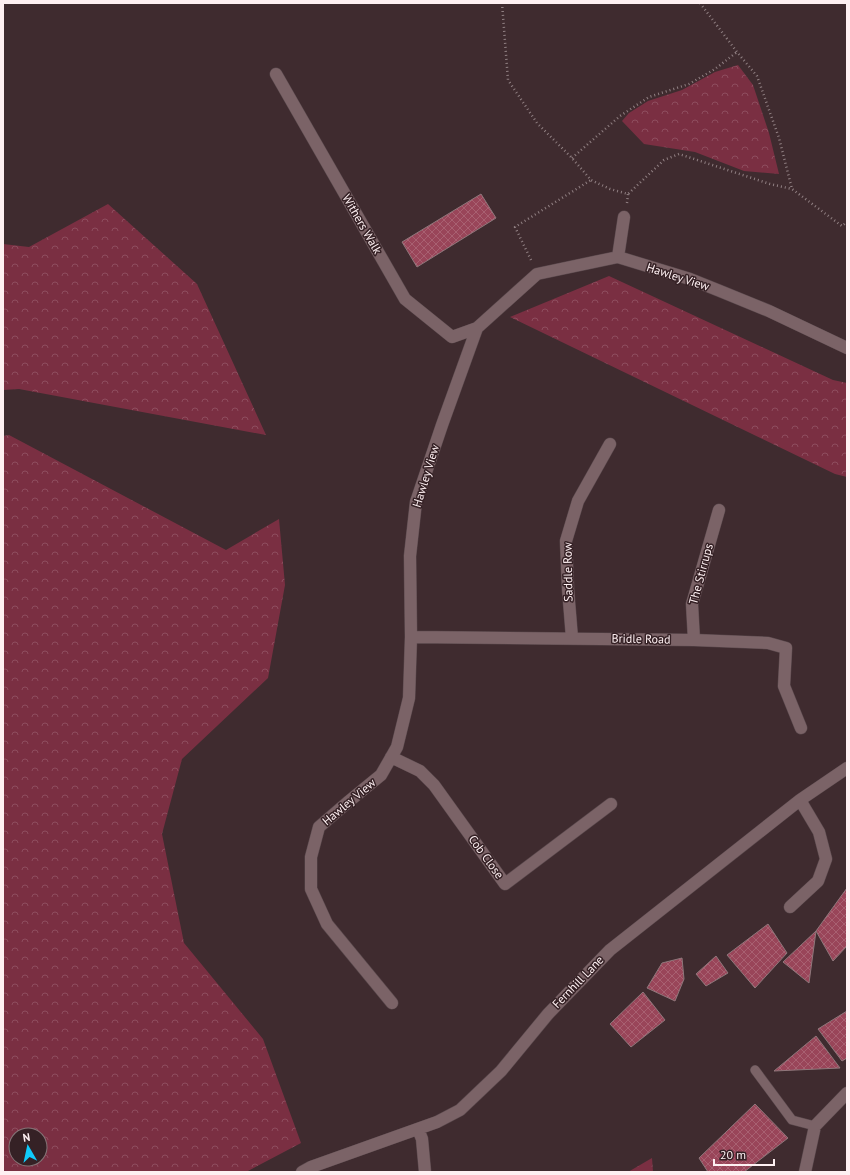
<svg xmlns="http://www.w3.org/2000/svg" width="850" height="1175" font-family="'PT Sans',sans-serif">
  <defs>
    <pattern id="forest-crowns" width="20" height="18" patternUnits="userSpaceOnUse"><rect width="20" height="18" fill="#7a2f42"/><path d="M2 6a3 3 0 1 1 6 0M12 15a3 3 0 1 1 6 0" fill="none" stroke="#8e4d5e"/></pattern>
    <pattern id="building-cross-hatch" width="8" height="8" patternUnits="userSpaceOnUse"><rect width="8" height="8" fill="#994559"/><path d="M0 0l8 8M0 8l8-8" fill="none" stroke="#a86071"/></pattern>
  </defs>
  <rect width="100%" height="100%" fill="#3f2b2f"/>
  <path fill="url(#forest-crowns)" fill-rule="evenodd" d="M738,65l15,20 16,48 10,41 -35,-3 -49,-19 -51,-8 -22,-23 7,-8 19,-12 34,-11 33,-18z
    M108,204l89,80 69,151 -247,-46 -16,1v-146l26,3z
    M609,276l224,104 14,3v94l-12,-3 -325,-157z
    M9,435l217,115 53,-31 6,66 -17,93 -86,81 -20,75 22,109 79,96 38,104 -55,29h-243v-736zM16,1135h24v24h-24z
    M652,1158l1,14h-25z"/>
  <path fill="url(#building-cross-hatch)" stroke="#8f777b" d="M481,194l15,24 -79,49 -15,-25z
    M847,888v58l-14,15 -17,-30z
    M768,924l19,29 -32,35 -28,-33z
    M816,931l-7,52 -26,-21z
    M716,956l12,17 -22,13 -10,-12z
    M682,958l2,21 -9,22 -28,-13 15,-25z
    M643,992l22,28 -34,27 -21,-23z
    M847,1011v47l-5,3 -24,-32z
    M816,1036l24,32 -66,3z
    M755,1104l33,34 -44,34h-36l-9,-14z"/>
  <g fill="none" stroke-linecap="round" stroke-linejoin="round">
    <defs>
      <path id="lane" d="M755,1070l37,50 23,6"/>
      <path id="street" d="M276,74l129,225 47,38 25,-9
        M618,257l6,-40
        M411,637l283,3 74,3 18,5 -2,38 17,42
        M572,638l-4,-49 -2,-48 12,-40 32,-57
        M694,640l-2,-36 27,-94
        M391,757l29,14 14,14 71,99 106,-80
        M790,907l28,-26 8,-22 -7,-27 -19,-32
        M392,1003l-65,-79 -16,-35v-32l8,-30 29,-25 33,-27 16,-28 12,-49 2,-61 -1,-81 6,-54 26,-77 35,-97 60,-54 81,-17 72,22 30,12 49,20 78,37
        M418,1129l4,10 3,33
        M302,1172l9,-5 126,-45 23,-12 41,-39 47,-57 62,-64 190,-150 47,-32
        M805,1172l10,-46 32,-33"/>
    </defs>
    <use href="#lane" stroke="#59484c" stroke-width="10"/>
    <use href="#street" stroke="#59484c" stroke-width="13"/>
    <path stroke="#918083" stroke-width="2.5" stroke-dasharray="1 3" stroke-linecap="butt" d="M502,3l6,77 29,43 35,35 19,22 19,9 18,5 36,-34 15,-6 91,30 22,5 50,37 5,-4
      M700,3l37,49 20,24 22,62 13,51
      M572,158l48,-42 29,-19 40,-13 26,-15 22,-17
      M627,203l1,-9
      M531,260l-16,-33 76,-47"/>
    <use href="#lane" stroke="#7b6367" stroke-width="9"/>
    <use href="#street" stroke="#7b6367" stroke-width="12"/>
  </g>
  <g text-anchor="middle" stroke-width="3" stroke-linejoin="round" paint-order="stroke">
    <g font-size="12" fill="#fef0f2" stroke="#352125">
      <text transform="translate(362 224) rotate(60)" y="4">Withers Walk</text>
      <text transform="translate(678 277) rotate(18)" y="4">Hawley View</text>
      <text transform="translate(426 476) rotate(-73)" y="4">Hawley View</text>
      <text transform="translate(568 572) rotate(-91)" y="4">Saddle Row</text>
      <text transform="translate(701 574) rotate(-75)" y="4">The Stirrups</text>
      <text transform="translate(641 639) rotate(1)" y="4">Bridle Road</text>
      <text transform="translate(349 802) rotate(-40)" y="4">Hawley View</text>
      <text transform="translate(486 857) rotate(54)" y="4">Cob Close</text>
      <text transform="translate(578 982) rotate(-46)" y="4">Fernhill Lane</text>
    </g>
  </g>
  <rect width="850" height="1175" fill="none" stroke="#fef0f2" stroke-width="8"/>
  <g transform="translate(28 1147) rotate(351)"><circle r="19" fill="#352125" stroke="#857477"/>
  <path d="M0-3L7 15L0 10L-7 15Z" fill="#10cafa"/>
  <text y="-6" font-size="11" font-weight="bold" text-anchor="middle" fill="#fef0f2">N</text>
  </g>
  <path d="M714 1159v6h60v-6" fill="none" stroke="#fef0f2" stroke-width="2"/>
  <text x="720" y="1159" font-size="12" fill="#fef0f2" stroke="#352125" stroke-width="3" paint-order="stroke">20 m</text>
</svg>
